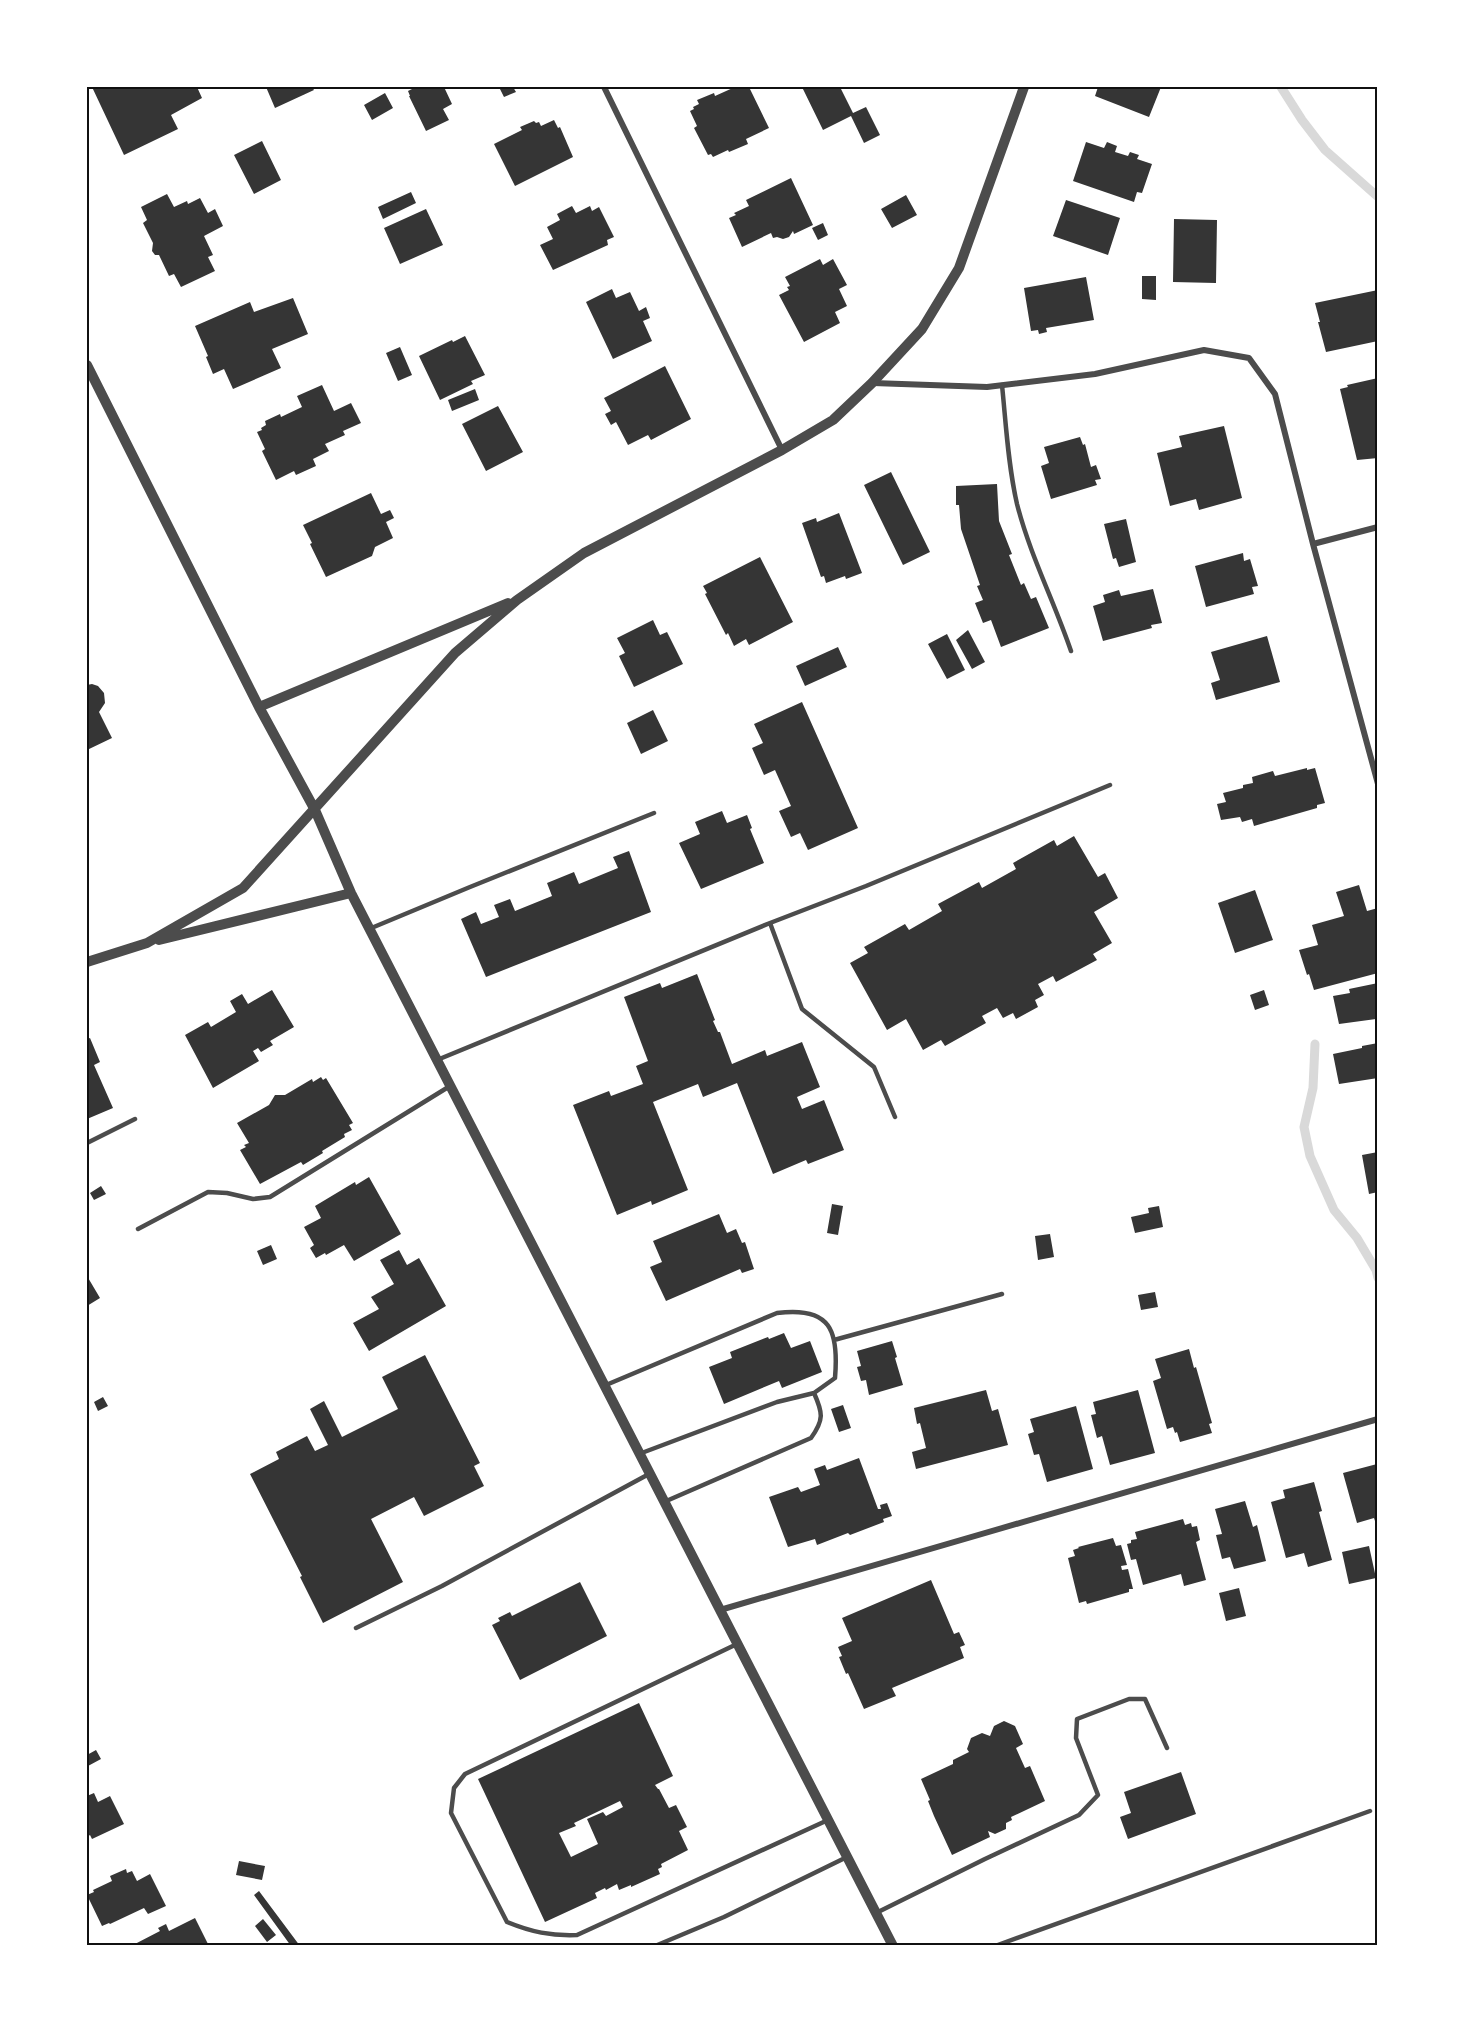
<svg xmlns="http://www.w3.org/2000/svg" width="1465" height="2033" font-family="'Public Sans',sans-serif">
  <rect width="100%" height="100%" fill="#fff"/>
  <g fill="none" stroke-linecap="round" stroke-linejoin="round">
    <path stroke="#d9d9d9" stroke-width="9" d="M1281,87l21,33 23,30 53,47
      M1315,1044l-2,44 -9,39 6,29 24,54 23,28 19,32 2,8"/>
  </g>
  <path fill="#353535" fill-rule="evenodd" d="M92,87h105l5,11 -31,17 7,14 -54,26z
    M266,87h46l2,3 -39,18z
    M416,87h28l8,17 -9,5 6,11 -23,11 -17,-35h1l-2,-5z
    M499,87h14l3,5 -12,5z
    M735,87h14l20,41 -23,11 2,5 -19,8 -1,-2 -15,7 -2,-3 -3,1 -14,-27 3,-2 -7,-15 4,-2 -1,-2 6,-3 -2,-4 17,-7 1,3z
    M802,87h38l13,26 13,-6 14,28 -16,8 -13,-27 -28,14z
    M1098,87h63l-12,30 -54,-21z
    M385,93l8,15 -21,12 -8,-15z
    M554,120l4,8 2,-1 13,30 -58,29 -21,-42 28,-14 -2,-3 14,-6 2,2 3,-1 2,4z
    M262,141l19,39 -27,14 -20,-39z
    M1086,142l18,6 3,-6 10,4 -2,6 13,4 2,-4 9,3 -2,4 15,5 -10,29 -5,-1 -3,10 -61,-21z
    M791,178l22,47 -19,9 -1,-3 -4,6 -6,2 -6,-2 -4,1 -2,-5 -29,14 -13,-29 7,-3 -2,-2 15,-7 -3,-6z
    M411,192l5,11 -33,16 -5,-12z
    M167,194l7,13 13,-6 1,3 12,-6 8,15 7,-4 8,17 -19,10 9,19 -5,2 7,14 -34,16 -7,-13 -5,2 -10,-21h-4l-3,-4 1,-8 -10,-20 4,-3 -6,-13z
    M906,195l11,20 -25,13 -11,-19z
    M1066,200l54,18 -12,37 -55,-19z
    M572,206l4,7 14,-7 2,5 7,-4 15,30 -7,3 1,5 -55,25 -13,-25 13,-6 -6,-12 13,-7 -3,-6z
    M426,209l17,36 -43,19 -16,-36z
    M1174,219l43,1 -1,63 -43,-1z
    M823,223l5,12 -10,5 -6,-12z
    M820,259l3,6 10,-6 14,26 -8,4 8,17 -12,6 5,11 -36,19 -25,-47 10,-5 -2,-3 3,-1 -5,-9z
    M1142,276h14v24l-14,-1z
    M1086,277l8,43 -48,8 1,4 -8,2 -1,-4 -7,1 -7,-43z
    M612,289l4,9 14,-6 9,19 7,-4 4,11 -7,3 9,20 -39,18 -27,-57z
    M1378,290v51l-52,11 -8,-30h2l-5,-19z
    M293,298l15,36 -36,15 9,19 -48,21 -9,-20 -11,5 -7,-17 2,-1 -13,-30 55,-24 4,10z
    M465,336l20,39 -14,6 2,3 -33,16 -21,-44 33,-16 1,2z
    M400,347l12,28 -14,6 -12,-28z
    M665,366l26,53 -40,21 -3,-5 -20,10 -12,-23 -5,3 -6,-11 6,-3 -7,-13z
    M1378,378v80l-21,2 -17,-71 8,-2 -1,-2z
    M322,385l12,26 17,-8 10,20 -18,8 2,4 -20,9 4,7 -16,8 3,7 -20,9 -2,-4 -18,9 -14,-29 3,-2 -8,-17 5,-2 -1,-2 5,-3 -1,-4 15,-7 1,3 21,-10 -5,-11z
    M475,389l4,11 -27,11 -4,-11z
    M498,406l25,46 -37,19 -24,-47z
    M1224,426l18,72 -43,12 -3,-11 -26,7 -13,-53 25,-6 -3,-11z
    M1080,437l3,8 2,-1 6,23 5,-2 5,14 -6,1 2,5 -46,14 -10,-33 8,-3 -5,-16z
    M891,472l39,80 -27,13 -39,-80z
    M997,484l2,37 13,33 -3,1 12,30 3,-2 7,16 5,-2 13,31 -48,19 -10,-27 -8,3 -8,-20 8,-3 -6,-14 3,-1 -19,-56 -2,-24h-3v-19z
    M371,493l10,21 9,-4 4,8 -8,4 7,16 -18,9 -3,9 -46,21 -16,-33 2,-1 -9,-18z
    M839,513l23,60 -16,6 -1,-3 -19,7 -2,-7 -3,1 -19,-54 14,-5 1,4z
    M1126,519l10,43 -17,5 -3,-9 -3,1 -9,-35z
    M1243,553l1,8 6,-2 8,27 -6,1 2,7 -48,13 -11,-41z
    M760,557l33,65 -44,23 -3,-6 -12,7 -6,-13 -2,2 -21,-41 2,-1 -4,-7z
    M1153,589l9,34 -11,2 1,3 -49,13 -10,-35 12,-4 -2,-7 16,-5 2,6z
    M653,620l7,15 7,-3 16,32 -49,23 -15,-31 6,-3 -8,-15z
    M968,630l17,32 -13,7 -16,-29z
    M947,634l18,36 -18,9 -19,-35z
    M1267,636l13,46 -64,18 -5,-17 9,-3 -9,-28z
    M838,647l9,20 -42,19 -9,-20z
    M92,684l6,2 6,7 1,10 -6,9 13,26 -25,12v-65z
    M802,702l56,126 -50,22 -8,-17 -9,4 -12,-26 12,-5 -16,-36 -11,5 -12,-27 11,-5 -9,-19z
    M653,710l15,31 -27,13 -14,-31z
    M1307,768v2l8,-2 10,35 -8,2v3l-63,18 -2,-7 -10,3 -2,-5 -19,3 -4,-16 9,-2 -3,-9 20,-5v-3l10,-2 -1,-6 21,-6 2,5z
    M722,811l5,12 20,-8 5,13 -2,1 14,34 -63,26 -22,-46 21,-9 -5,-12z
    M1074,836l24,41 7,-4 13,25 -24,14 18,31 -19,11 4,6 -41,22 -3,-6 -15,8 6,11 -9,5 3,7 -22,12 -3,-6 -10,5 -6,-10 -15,8 4,7 -41,23 -4,-6 -18,10 -17,-31 -19,11 -37,-67 18,-10 -4,-6 41,-23 4,6 33,-19 -4,-7 41,-22 3,6 34,-19 -3,-6 41,-23 3,6z
    M629,851l22,61 -165,65 -25,-58 15,-7 5,12 18,-7 -5,-12 16,-6 5,12 37,-15 -5,-13 27,-11 5,12 39,-16 -5,-11z
    M1359,885l8,26 11,-3v65l-64,17 -5,-16 -2,1 -8,-25 19,-5 -6,-20 32,-9 -8,-24z
    M1255,890l18,50 -38,13 -17,-50z
    M697,974l18,46 -2,1 5,11h2l12,32 33,-14 2,6 35,-14 18,45 -23,10 5,12 22,-9 20,50 -36,14 -2,-4 -33,14 -36,-91 -34,14 -5,-13 -45,18 35,88 -36,15 -1,-4 -34,14 -44,-110 36,-14 2,5 32,-12 -7,-18 12,-5 -24,-64 36,-14 2,5z
    M1378,983v41l-2,-5 -37,5 -6,-28 17,-3 -1,-4z
    M272,990l22,37 -24,14 3,4 -12,7 -3,-4 -5,3 6,10 -46,27 -28,-53 23,-13 3,5 25,-15 -6,-11 12,-7 6,10z
    M1264,990l5,15 -14,5 -5,-15z
    M90,1038l10,24 -6,3 19,43 -26,11v-80z
    M1378,1043v35l-39,6 -6,-30 29,-6v-2z
    M321,1077l2,3 3,-2 27,45 -4,2 3,5 -8,4 1,3 -23,14 1,2 -20,12 -2,-3 -41,22 -20,-34 6,-3 -2,-2 5,-2 -12,-20 32,-18 6,-10h10l27,-16 1,3z
    M1378,1152v40l-9,2 -7,-39z
    M369,1177l32,57 -47,27 -10,-16 -18,10 -1,-2 -9,5 -6,-10 4,-3 -10,-18 17,-9 -6,-12 40,-24 1,3z
    M101,1186l5,8 -12,6 -4,-7z
    M832,1204l11,2 -5,29 -11,-2z
    M1159,1206l4,21 -28,6 -4,-16 18,-4 -1,-5z
    M719,1214l8,19 9,-4 6,14 3,-1 9,27 -12,4 -2,-4 -74,32 -16,-34 12,-5 -9,-21z
    M1050,1234l4,23 -16,3 -3,-24z
    M271,1245l6,14 -14,6 -6,-14z
    M399,1250l8,15 12,-7 27,48 -77,45 -16,-28 26,-14 -8,-12 23,-13 -14,-24z
    M87,1276l13,22 -13,8z
    M1155,1292l3,15 -17,3 -3,-15z
    M784,1333l7,15 19,-7 12,31 -40,16 -3,-7 -55,23 -15,-37 23,-9 -2,-6 38,-15 1,2z
    M892,1341l5,16 -2,1 8,27 -34,10 -3,-15 -5,1 -4,-14 4,-1 -4,-15z
    M1189,1349l5,19 2,-1 16,56 -3,1 3,9 -32,9 -3,-10 -2,1 -2,-6 -6,2 -14,-48 8,-3 -6,-19z
    M425,1355l55,108 -6,3 10,20 -60,30 -10,-19 -43,22 32,63 -80,41 -23,-46 2,-1 -52,-102 29,-15 -3,-7 31,-16 8,15 13,-6 -18,-36 14,-8 18,36 56,-28 -16,-32z
    M986,1390l6,21 6,-2 10,36 -92,24 -4,-17 14,-4 -6,-25 -3,1 -3,-16z
    M1138,1390l17,63 -45,12 -8,-29 -5,2 -6,-23 5,-1 -3,-12z
    M103,1397l5,9 -10,5 -4,-9z
    M843,1405l8,23 -12,4 -8,-23z
    M1076,1406l17,63 -46,13 -8,-28 -5,1 -6,-21 6,-2 -4,-13z
    M859,1458l19,51h3l-1,-4 7,-2 5,13 -9,3 1,3 -34,13 -2,-2 -31,12 -2,-6 -27,8 -19,-50 29,-10 3,5 19,-7 -6,-16 11,-4 2,5z
    M1377,1464l1,60h-2l-2,-6 -17,5 -14,-50z
    M1314,1482l8,29 -3,1 13,48 -24,7 -4,-14 -18,5 -15,-56 14,-4 -2,-8z
    M1245,1501l8,26 4,-2 9,36 -32,8 -4,-12 -8,2 -6,-24 6,-1 -7,-25z
    M1183,1519l2,6 6,-2 1,4 5,-1 3,14 -4,2 10,38 -22,6 -3,-12 -38,11 -7,-26 -5,1 -4,-16 4,-1v-3l6,-1 -2,-7z
    M1113,1538l3,8 5,-1 6,20 -6,1 1,4 6,-1 5,20h-4v3l-42,12 -1,-3 -7,2 -11,-45 7,-2 -2,-6 6,-2 -1,-1z
    M1369,1546l7,32 -27,6 -7,-32z
    M931,1580l23,54 5,-2 6,13 -5,2 4,11 -72,30 4,8 -32,13 -16,-36 -2,1 -7,-17 3,-1 -4,-9 14,-6 -10,-23z
    M580,1582l27,54 -87,44 -28,-55 8,-4 -2,-3 12,-6 2,4z
    M1239,1588l7,28 -20,5 -7,-28z
    M639,1703l34,73 -18,9 3,4h1l10,19 7,-3 11,22 -8,4 9,19 -27,14 1,3 -4,2 2,5 -29,13v-2l-12,5 -2,-6 -11,6 -1,-2 -10,5 2,5 -52,24 -67,-143zM620,1801l3,6 -17,9 -3,-4 -16,7 11,25 -27,13 -12,-24 17,-7 -2,-3z
    M1004,1721l11,5 8,18 -7,4 9,20 5,-2 15,35 -34,16 1,3 -6,3v6l-11,5 -7,-3 2,6 -38,18 -18,-39 -6,-15 2,-1 -9,-21 32,-15v-4l16,-8 -2,-3 4,-11 11,-5 8,3 4,-10z
    M96,1750l5,9 -13,7 -1,-11z
    M1181,1772l15,42 -68,25 -8,-22 11,-4 -7,-21z
    M94,1793l4,9 12,-6 14,28 -32,15 -2,-4 -3,2v-41z
    M239,1861l26,5 -3,14 -26,-5z
    M126,1869l1,4 5,-2 5,10 13,-7 16,32 -18,8 -4,-6 -34,16 -1,-1 -7,3 -15,-31 7,-3 -1,-2 19,-9 -2,-5z
    M259,1891l41,55h-9l-37,-51z
    M195,1918l14,28h-75l-1,-1 27,-14 -2,-3 8,-4 3,7z
    M263,1919l13,16 -9,7 -12,-16z"/>
  <g fill="none" stroke-linecap="round" stroke-linejoin="round">
    <path stroke="#4c4c4c" stroke-width="4.5" d="M1002,385c4,39 6,80 15,119 13,51 37,97 54,147
      M770,923l96,-37 244,-101
      M369,929l101,-42 184,-74
      M437,1060l333,-137 32,86 72,58 21,50
      M87,1143l48,-24
      M138,1229l70,-37 19,1 26,6 17,-2 180,-111
      M834,1340l168,-46
      M606,1385l171,-72c54,-7 62,18 58,65l-21,15 -37,9 -138,52
      M664,1502l147,-64c13,-18 12,-25 3,-45
      M356,1628l86,-42 207,-112
      M737,1644l-272,130 -11,14 -3,25 56,109c24,10 44,14 70,13l251,-115
      M876,1913l109,-54 94,-44 19,-20 -22,-57 1,-19 52,-20h16l22,49
      M655,1946l69,-29 123,-60
      M995,1946l375,-135"/>
    <path stroke="#4c4c4c" stroke-width="6" d="M604,87l178,363
      M873,383l114,4 108,-13 109,-24 45,8 26,36 38,150 65,240
      M1313,544l65,-17
      M720,1610l658,-191"/>
    <path stroke="#4c4c4c" stroke-width="10" d="M87,365l172,342 56,103 36,83 542,1053
      M259,707l249,-104
      M159,940l192,-47
      M87,962l60,-19 96,-55 212,-235 62,-53 67,-47 198,-103 51,-30 39,-37 50,-54 37,-61 65,-181"/>
  </g>
  <rect width="1465" height="2033" fill="none" stroke="#ffffff" stroke-width="177"/>
  <rect x="88" y="88" width="1288" height="1856" fill="none" stroke="#111" stroke-width="2"/>
</svg>
